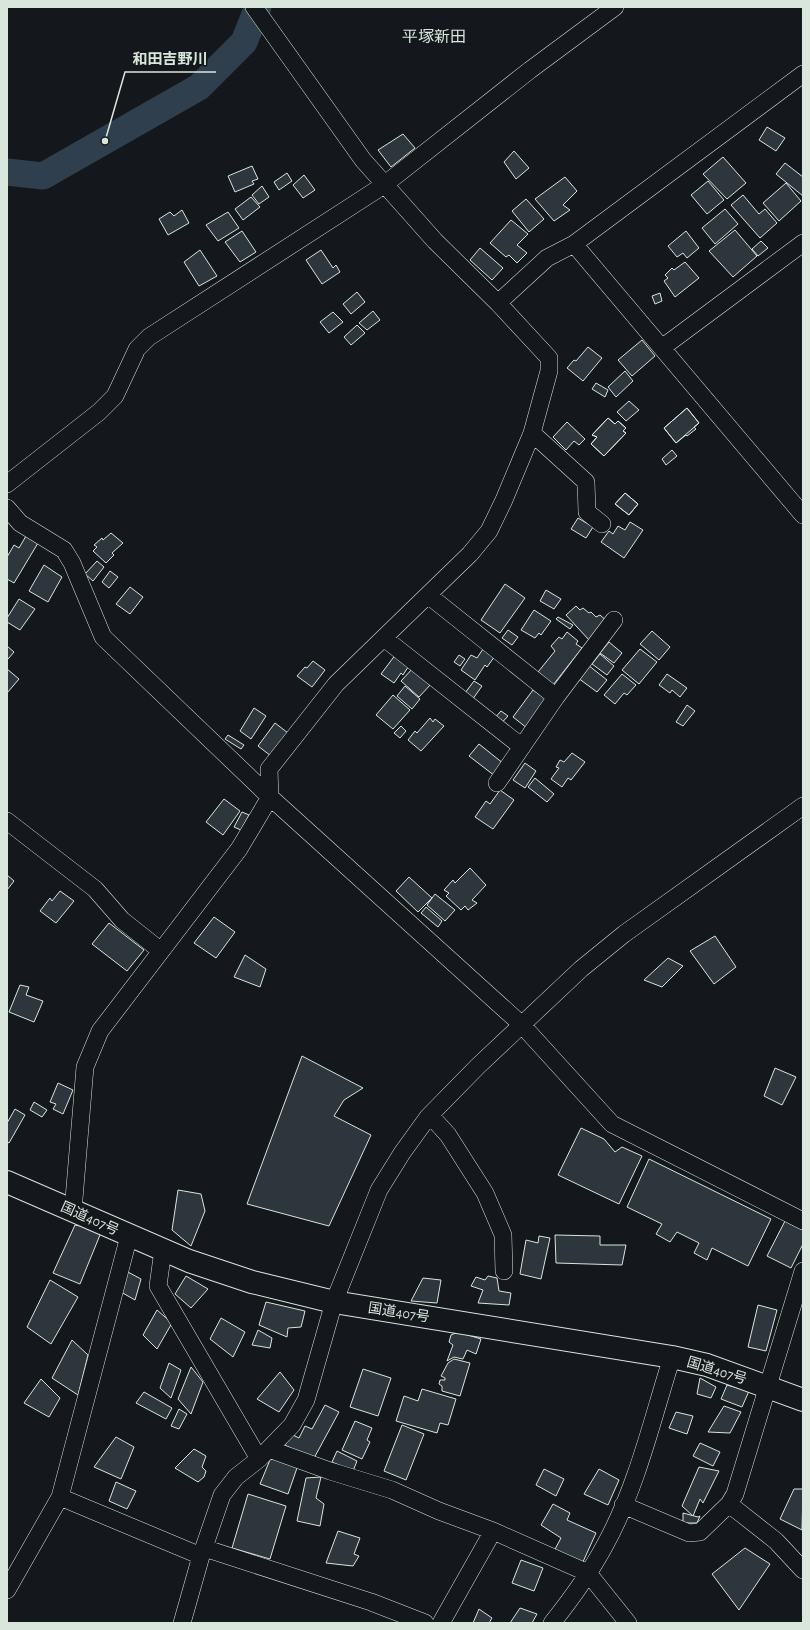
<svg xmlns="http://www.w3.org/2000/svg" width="810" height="1630" font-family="'Alegreya Sans','Noto Sans JP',sans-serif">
  <rect width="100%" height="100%" fill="#14181c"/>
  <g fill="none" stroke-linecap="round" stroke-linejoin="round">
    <path stroke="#2f3f4d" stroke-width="27" d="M7,172l36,4 156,-89 45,-45 14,-35"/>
  </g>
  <path fill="#2c363c" stroke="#d8e6dc" d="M767,127l18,11 -9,13 -17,-11z
    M403,134l12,14 -24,19 -13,-17z
    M514,151l15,17 -13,11 -12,-17z
    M723,157l23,26 -19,16 -24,-25z
    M785,163l18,14v19l-27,-22z
    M252,166l6,13 -6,2 2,3 -19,8 -7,-16z
    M287,173l5,8 -13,9 -5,-8z
    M304,175l11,15 -12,8 -10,-13z
    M565,177l12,14 -14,14 7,5 -16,11 -19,-22z
    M708,181l16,19 -17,14 -16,-19z
    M786,183l15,18 -22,20 -16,-18z
    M262,186l7,11 -10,7 -7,-9z
    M743,195l16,19 6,-5 12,14 -17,15 -29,-33z
    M251,197l9,10 -17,13 -8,-11z
    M526,199l18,20 -15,13 -17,-21z
    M725,209l13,15 -23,20 -13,-16z
    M182,210l7,13 -21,12 -9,-16 11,-7 4,4z
    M228,212l11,16 -21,13 -12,-16z
    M511,220l17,14 -11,11 10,8 -10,10 -8,-8 -3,2 -16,-14z
    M735,230l22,26 -24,21 -24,-26z
    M242,231l14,21 -16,10 -15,-20z
    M686,231l13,17 -12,10 -4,-5 -6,4 -9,-11z
    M761,241l7,7 -10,8 -6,-7z
    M480,248l23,20 -11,12 -22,-20z
    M200,250l17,26 -18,10 -15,-24z
    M321,250l12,18 3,-3 4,7 -18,12 -16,-24z
    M685,262l14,16 -24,19 -11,-16 4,-3 -3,-3 7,-7 2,2z
    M357,292l8,10 -14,12 -8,-10z
    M660,293l2,8 -7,3 -3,-8z
    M373,311l7,9 -13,10 -8,-7z
    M333,312l10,10 -14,11 -9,-11z
    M357,325l8,8 -14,12 -7,-8z
    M642,340l13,16 -23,20 -14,-16z
    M588,347l14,11 -19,23 -16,-13 7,-8 2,1z
    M625,371l8,10 -17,16 -8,-10z
    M596,383l12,7 -3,7 -13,-8z
    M629,401l10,9 -13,11 -9,-9z
    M687,408l12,15 -5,4 2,2 -9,7 -1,-1 -10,8 -12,-15z
    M687,408l12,15 -23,20 -12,-15z
    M608,418l7,6 3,-3 8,7 -3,3 3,2 -22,23 -13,-12 6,-7 -5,-2z
    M608,418l7,6 3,-3 8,7 -3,3 3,2 -22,23 -13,-12 6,-7 -5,-2z
    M567,422l18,17 -6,6 -5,-4 -8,9 -13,-13z
    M672,450l5,6 -11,9 -4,-6z
    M625,493l13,11 -9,11 -14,-11z
    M625,493l13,11 -9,11 -14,-11z
    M578,518l15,9 -7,11 -15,-9z
    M630,522l13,8 -19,28 -23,-16 8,-11 4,3 5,-8 7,4z
    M111,533l12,10 -11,10 2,2 -8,8 -13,-12 4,-4 -3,-2 8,-7 1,2z
    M26,536l12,7 -24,40 -7,-4v-22l7,-12 5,3z
    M97,561l7,6 -11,14 -8,-7z
    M44,565l18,12 -14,25 -19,-11z
    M110,571l8,6 -9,11 -7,-6z
    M505,584l20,14 -25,35 -19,-13z
    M130,587l13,10 -13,17 -14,-10z
    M546,590l15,9 -7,10 -14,-8z
    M19,599l16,10 -15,21 -13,-8v-4z
    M576,606l4,4 3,-2 6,5 2,-1 5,5 4,-2 8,7 -19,18 -23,-25z
    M534,610l17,11 -10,14 -2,-2 -4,5 -14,-8z
    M558,617l15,8 -3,4 -14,-10z
    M508,630l10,7 -6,8 -10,-7z
    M652,631l18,16 -11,13 -19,-16z
    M567,632l11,9 -2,3 6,4 -29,37 -15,-13 17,-21 -4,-5 8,-9 3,2z
    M609,642l13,11 -8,10 -14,-10z
    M7,646l7,6 -6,7h-1z
    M483,649l12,7 -8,11 -2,-2 -10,15 -14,-10 10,-15 6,3z
    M640,649l17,13 -18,22 -17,-14z
    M396,654l14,10 -7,11 -2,-2 -7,10 -13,-9z
    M600,654l14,12 -7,9 -15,-11z
    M459,655l6,4 -5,7 -6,-4z
    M313,661l12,9 -13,17 -15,-11 8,-9 2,1z
    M588,665l19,15 -10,12 -19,-14z
    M414,667l18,16 -13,14 -18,-16z
    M7,669l12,10 -12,14z
    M622,674l14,11 -9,10 -3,-2 -9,11 -11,-9z
    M667,674l20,14 -7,9 -8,-7 -2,3 -11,-8z
    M474,681l8,5 -12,17 -8,-6z
    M405,686l15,13 -8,10 -15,-13z
    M533,690l14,10 -20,28 -14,-11z
    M393,695l17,15 -17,19 -17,-14z
    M687,705l8,6 -12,15 -7,-4z
    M254,708l12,8 -15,23 -11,-8z
    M501,711l7,5 -10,11 -6,-6z
    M430,718l3,4 2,-3 9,7 -23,25 -13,-11 7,-9 2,2z
    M275,723l13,10 -17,23 -13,-10z
    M401,726l5,5 -6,7 -6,-5z
    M228,735l16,10 -3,4 -16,-10z
    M479,744l25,20 -9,12 -26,-20z
    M572,753l13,9 -14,18 -3,-2 -6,9 -11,-8 8,-11 -3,-1 4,-7 4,2z
    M525,763l11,8 -11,17 -12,-8z
    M535,778l19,16 -7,8 -19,-15z
    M500,790l14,10 -21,29 -18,-12 11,-16 4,3z
    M224,799l16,12 -17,24 -17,-13z
    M242,812l7,3 -8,15 -7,-3z
    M470,868l16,17 -14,15 5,3 -9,7 -3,-4 -4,4 -15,-14 3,-3 -5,-3 9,-10 2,3z
    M7,875l7,6 -7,9z
    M409,877l23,21 -14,14 -22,-21z
    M60,891l14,10 -18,22 -16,-12 10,-13 2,3z
    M435,894l20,16 -10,11 -18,-16z
    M426,907l16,14 -4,6 -17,-14z
    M214,917l21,15 -19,26 -22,-15z
    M109,923l35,27 -17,21 -35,-27z
    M715,936l21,31 -22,17 -24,-33z
    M245,955l21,14 -6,18 -26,-10z
    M668,958l15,8 -21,21 -18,-7z
    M20,985l9,2 -3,8 17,6 -9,21 -25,-10z
    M302,1056l61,32 -19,12 -10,16 37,19 -42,91 -82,-22z
    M775,1068l21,9 -14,28 -18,-9z
    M58,1083l15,7 -10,24 -10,-5 3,-5 -6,-2z
    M34,1102l13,8 -5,7 -12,-7z
    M15,1109l10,6 -16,28 -2,-1v-19z
    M581,1128l23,11 11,13 7,-5 20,9 -23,48 -61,-29z
    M649,1159l122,60 -23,47 -36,-18 -5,12 -13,-7 5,-10 -22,-11 -7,10 -14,-8 6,-10 -35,-17z
    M178,1190l23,4 4,17 -14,35 -19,-16z
    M785,1221l18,9v14l-12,24 -24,-12z
    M75,1225l27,5 -22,54 -27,-11z
    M555,1235l45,1v9h26l-4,20 -66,-2z
    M539,1236l11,2 -9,41 -21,-5 6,-34 12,3z
    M126,1271l15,8 -6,21 -14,-8z
    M186,1276l22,13 -17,19 -16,-14z
    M488,1276l9,2 2,13 12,2 -2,12 -31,-2 5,-13 -12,-4 5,-9 9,3z
    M423,1278l18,2 -4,23 -26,-2z
    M50,1280l28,17 -27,47 -24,-17z
    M266,1302l39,9 -4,16 -13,1 -1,9 -28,-12z
    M758,1305l19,5 -11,41 -18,-4z
    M157,1310l15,13 -15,26 -14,-14z
    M221,1318l24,14 -12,25 -23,-18z
    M258,1330l14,8 -2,10 -18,-3z
    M458,1332l23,7 -5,15 -9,-4 -4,9 -9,-2 -7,4 6,-16 -4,-3 2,-7z
    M72,1340l16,15 -10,40 -26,-17z
    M454,1359l16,4 -10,33 -18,-5v-5l-3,-2 1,-4h5v-2l-4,-2 7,-13z
    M169,1363l12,7 -10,28 -11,-10z
    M191,1367l12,15 -12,32 -13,-15z
    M363,1369l28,9 -13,38 -28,-9z
    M280,1372l14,18 -15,22 -22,-13z
    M700,1378l16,9 -5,11 -14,-4z
    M41,1379l19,19 -11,19 -25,-14z
    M727,1385l22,6 -7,16 -21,-8z
    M422,1389l34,10 -8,26 -8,-2 -3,10 -41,-12 8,-25 14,5z
    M144,1392l28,16 -6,11 -30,-16z
    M325,1405l14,7 -26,48 -28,-15 6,-11 8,4 6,-12 7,3z
    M724,1406l17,6 -11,21 -22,-1z
    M179,1409l8,5 -8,15 -8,-3z
    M676,1412l17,4 -6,18 -18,-6z
    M355,1421l17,7 -5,12 3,2 -8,17 -20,-9z
    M402,1425l22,9 -18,46 -22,-9z
    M116,1437l18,10 -13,32 -27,-12z
    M700,1443l20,9 -7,14 -20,-10z
    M194,1449l12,7 -4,11 4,4 -2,6 -6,5 -23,-14z
    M337,1451l20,10 -4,10 -21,-9z
    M272,1455l26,10 -10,29 -28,-10z
    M699,1467l20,4 -16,32 -3,-4 -7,17 -11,-10z
    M544,1469l20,10 -8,17 -20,-11z
    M599,1469l20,11 -11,25 -24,-11z
    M321,1477l-5,21 8,6 -4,22 -23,-5 9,-43z
    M116,1482l20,9 -9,18 -18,-8z
    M794,1489h9l-1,41 -22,-11z
    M248,1494l38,12 -16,53 -38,-11z
    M553,1504l17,9 -3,7 29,13 -14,31 -28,-13 7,-13 -20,-13z
    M683,1513l15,4 2,-1 -3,7h-14z
    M338,1531l22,7 -6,16 5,2 -6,10 -27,-3z
    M745,1548l25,16 -31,46 -27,-36z
    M521,1560l22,8 -9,23 -22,-8z
    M520,1608l17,6 -5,9h-22z
    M479,1609l13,9 -3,5h-16z"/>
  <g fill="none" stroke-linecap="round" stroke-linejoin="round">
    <defs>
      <path id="minor" d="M574,244l229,-170
        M498,303l49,-45 27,-14 229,271
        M663,347l140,-104
        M532,433l54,49 1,30 15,12
        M7,484l92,-72 16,-16 22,-47 12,-12 235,-152 146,-115 85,-63
        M7,508l13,15 44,27 8,13 31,74 167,160 252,228 90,99 191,97
        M428,595l128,102
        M384,638l138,109
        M497,783l59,-86 58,-77
        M7,821l88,68 27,31 39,31
        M430,1115l18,20 37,58 18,42 1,36
        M73,1211l12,-144 15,-36 139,-182 31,-52 -1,-28 67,-85 134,-130 19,-23 15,-31 28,-67 17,-62v-13l-51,-55 -63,-62 -72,-81 -109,-153
        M163,1250l-5,36 101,173
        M269,1449l61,22 62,19 47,21 54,20 95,42 40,50
        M60,1497l141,59
        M729,1504l47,37 27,29
        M623,1505l66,28 11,-1 29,-28 6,-10 68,-223
        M204,1548l167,54 54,21
        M7,1590l53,-93 69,-261
        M182,1623l19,-67 21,-61 14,-18 23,-18 33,-34 14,-25 28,-98 45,-112 23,-37 26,-36 50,-51 103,-97 43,-35 179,-128
        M441,1623l52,-92
        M552,1623c20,-25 38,-50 53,-78 32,-58 47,-125 67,-188"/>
      <path id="highway" d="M7,1182l182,79 63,21 82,20 338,55 35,8 96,35"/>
    </defs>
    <use href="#minor" stroke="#d8e6dc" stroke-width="18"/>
    <use href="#highway" stroke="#d8e6dc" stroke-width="24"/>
    <use href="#minor" stroke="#14181c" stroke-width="17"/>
    <use href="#highway" stroke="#14181c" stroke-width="22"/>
  </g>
  <g text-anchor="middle" stroke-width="3" stroke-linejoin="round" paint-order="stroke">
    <g font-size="14" fill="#d8e6dc" stroke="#14181c">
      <text transform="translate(90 1218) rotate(24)" y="5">国道407号</text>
      <text transform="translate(399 1312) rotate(9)" y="5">国道407号</text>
      <text transform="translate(717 1370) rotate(17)" y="5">国道407号</text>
    </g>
    <g font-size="16" fill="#d8e6dc" stroke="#14181c">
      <text x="434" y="42">平塚新田</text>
    </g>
  </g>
  <path fill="none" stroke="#d8e6dc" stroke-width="1.5" d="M105 141L125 72H216"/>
  <circle fill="#d8e6dc" stroke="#14181c" stroke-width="1.5" cx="105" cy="141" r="4"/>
  <g font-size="15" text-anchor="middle" font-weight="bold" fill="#d8e6dc" stroke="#14181c" stroke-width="3" stroke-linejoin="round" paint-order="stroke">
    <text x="170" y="64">和田吉野川</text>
  </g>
  <rect width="810" height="1630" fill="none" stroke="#d8e6dc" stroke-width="16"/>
</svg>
